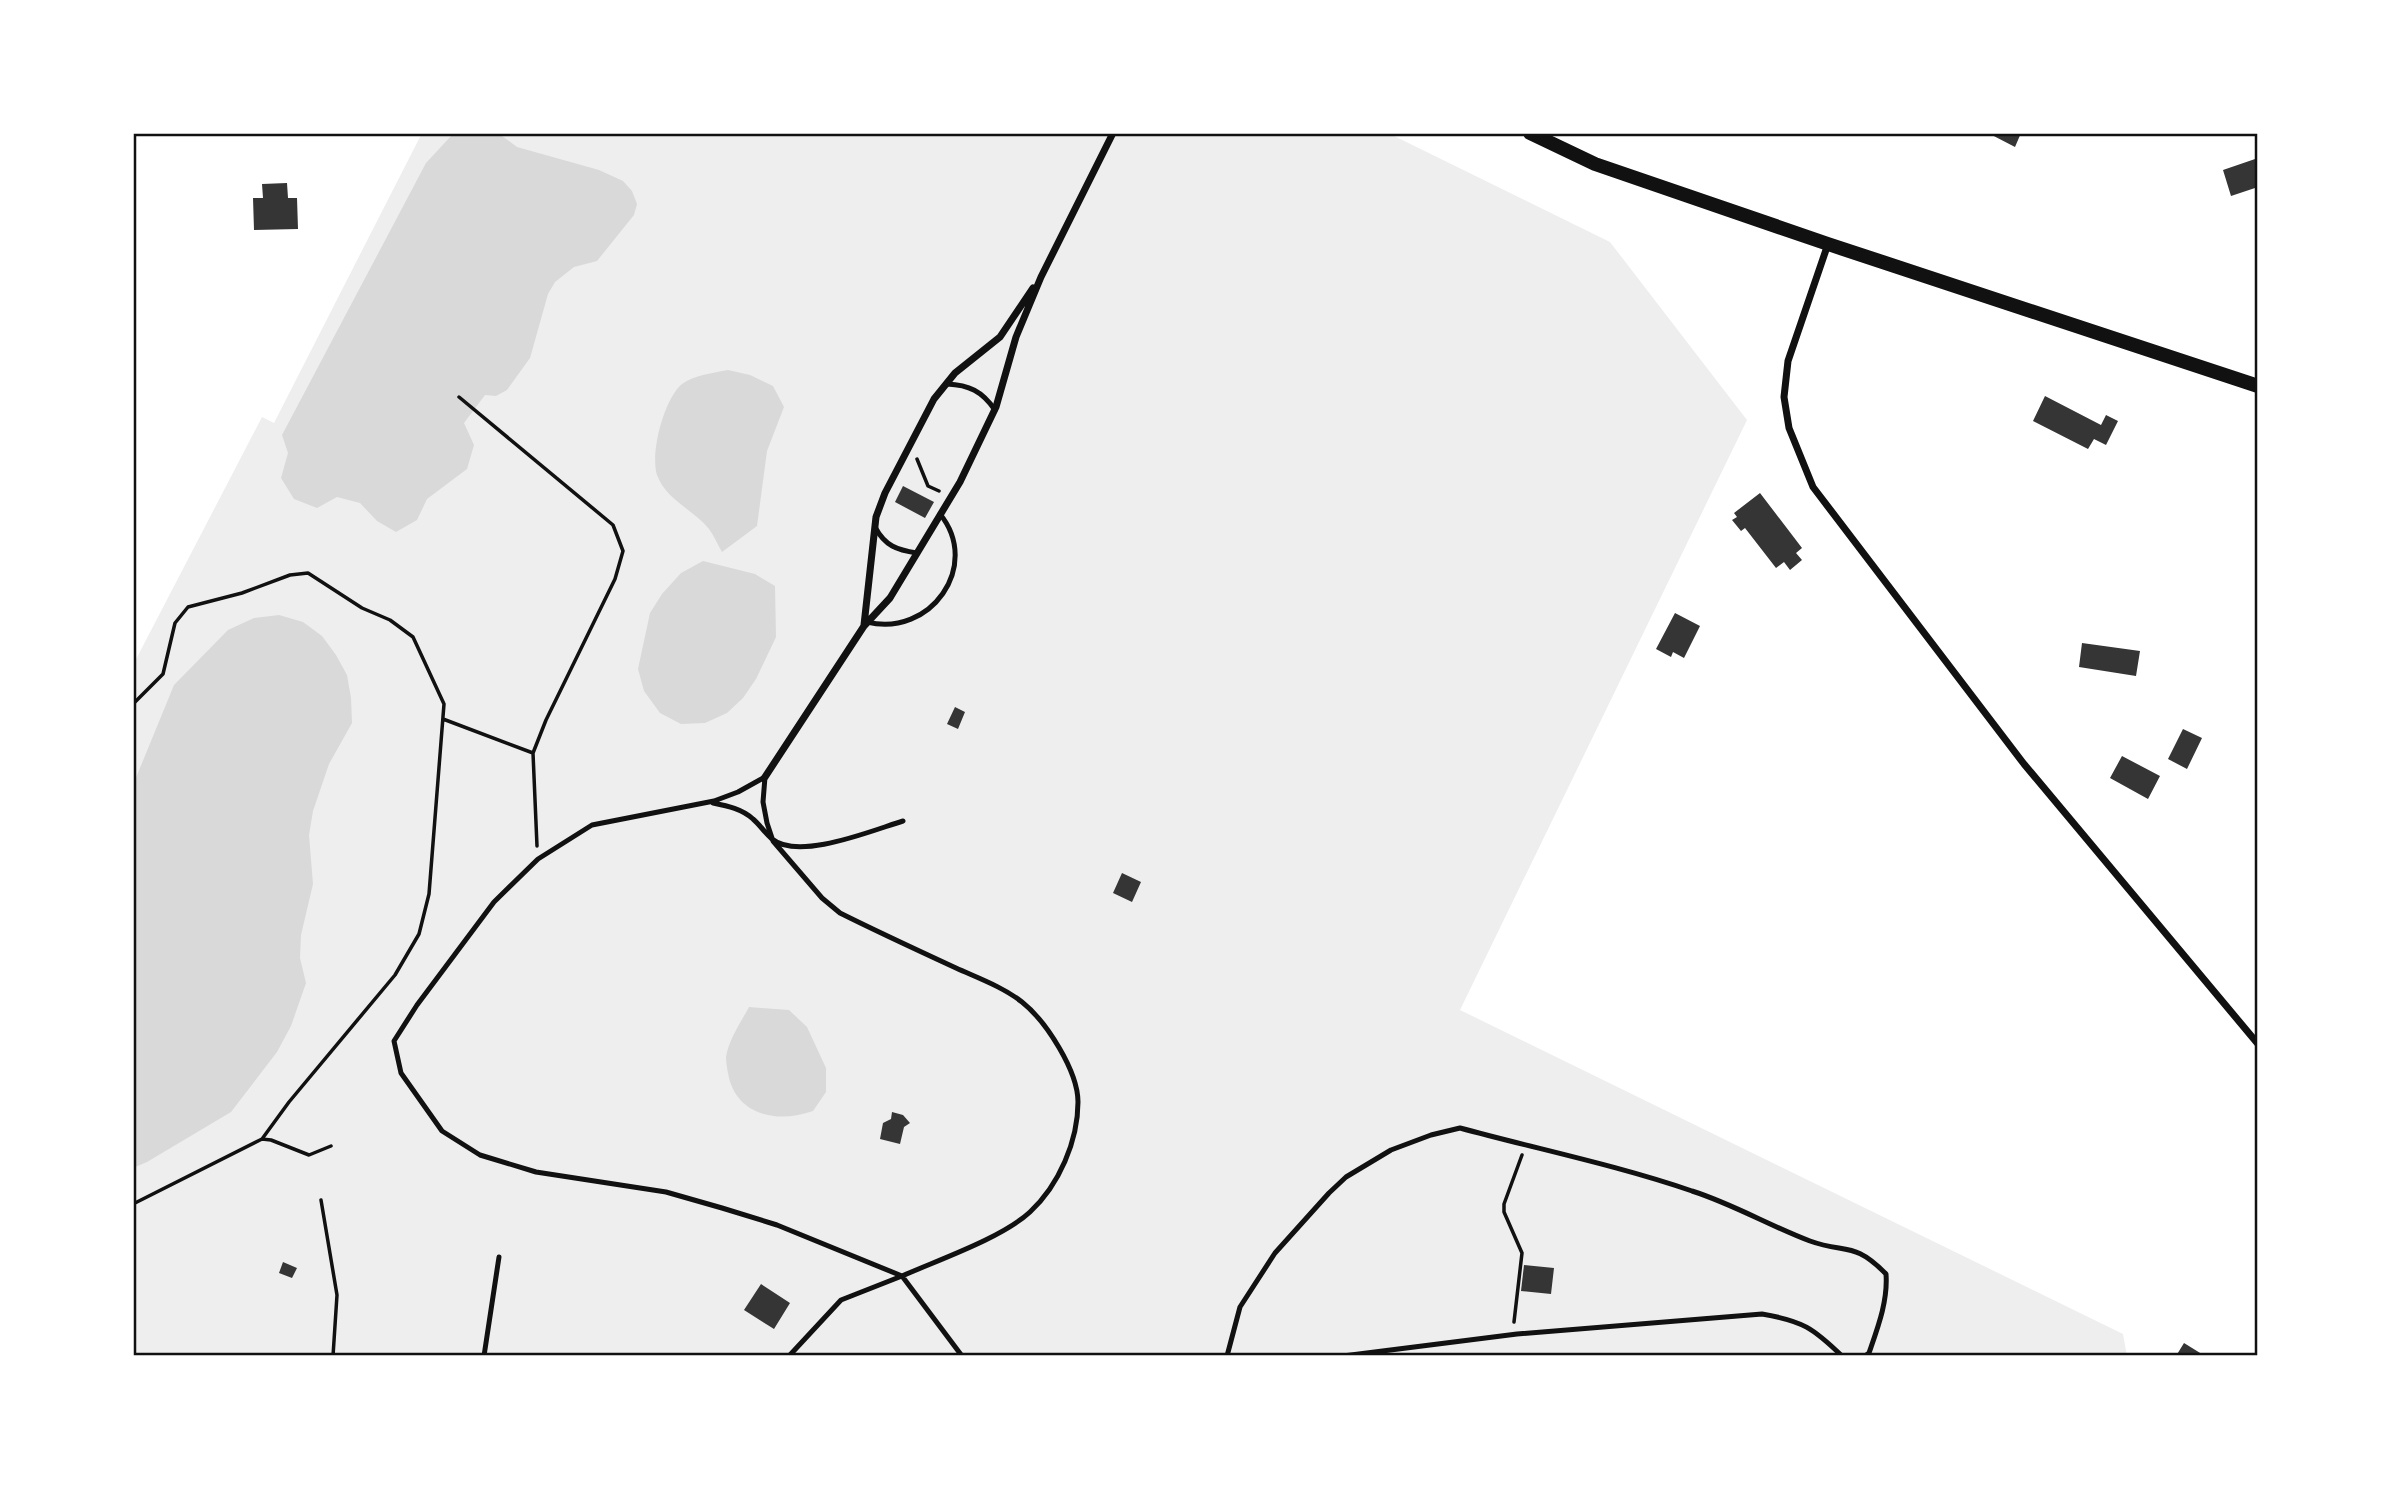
<svg xmlns="http://www.w3.org/2000/svg" width="2391" height="1489" font-family="Bitter,serif">
  <rect width="100%" height="100%" fill="#fff"/>
  <path fill="#eee" d="M422,133h966l222,109 137,178 -287,590 663,324 4,22h-1994v-691l129,-248 12,6z"/>
  <path fill="#d9d9d9" d="M458,133h40l19,14 82,23 24,11 9,10 5,13 -3,11 -37,46 -23,6 -19,15 -7,12 -18,64 -23,32 -11,6 -11,-1 -21,28 10,22 -7,24 -40,30 -10,21 -21,12 -19,-11 -17,-18 -23,-6 -20,11 -23,-9 -13,-21 7,-25 -6,-18 144,-272 25,-27z
    M728,370l22,5 23,11 11,21 -17,44 -10,75 -35,26c-4,-7 -8,-16 -13,-23 -15,-19 -43,-29 -52,-54 -7,-22 7,-76 25,-91 12,-9 31,-11 46,-14z
    M703,561l52,13 20,12 1,51 -20,42 -13,19 -16,15 -22,10 -24,1 -21,-11 -16,-22 -6,-22 12,-56 12,-19 19,-21z
    M279,615l24,7 19,14 14,19 11,20 4,23 1,25 -23,41 -16,47 -4,24 4,49 -12,51 -1,23 6,25 -15,43 -14,26 -46,60 -84,50 -14,6v-383l41,-100 54,-55 26,-12z
    M749,1007l40,3 18,17 19,41v24l-13,19c-36,13 -78,4 -85,-38 -1,-5 -2,-12 -2,-16 3,-18 15,-35 23,-50z"/>
  <path fill="#353535" d="M1988,133h33l-6,14z
    M2258,158v29l-27,9 -8,-26z
    M287,183l1,15h9l1,31 -44,1 -1,-32h10l-1,-14z
    M2045,396l56,29 5,-10 12,6 -12,24 -12,-6 -6,10 -55,-28z
    M903,486l31,16 -9,16 -30,-16z
    M1760,493l42,55 -6,5 6,7 -12,10 -6,-8 -8,6 -31,-40 -4,3 -9,-11 5,-3 -3,-4z
    M1675,613l25,13 -16,32 -11,-6 -2,5 -15,-8z
    M2082,643l58,8 -4,25 -57,-9z
    M955,707l10,5 -7,17 -11,-5z
    M2183,729l19,9 -15,31 -19,-10z
    M2122,756l38,20 -12,23 -38,-21z
    M1122,873l19,9 -9,20 -19,-9z
    M892,1112l11,3 7,8 -6,4 -4,17 -20,-5 3,-16 8,-4z
    M283,1262l14,6 -5,10 -13,-5z
    M1524,1265l30,3 -3,26 -30,-3z
    M761,1284l29,19 -16,26 -30,-19z
    M2184,1343l21,13h-29z"/>
  <g fill="none" stroke-linecap="round" stroke-linejoin="round">
    <path stroke="#111" stroke-width="3.5" d="M459,397l154,128 10,26 -8,28 -69,141 -13,33 4,93
      M917,459l11,27 11,5
      M133,704l30,-30 12,-51 13,-16 54,-14 48,-18 18,-2 54,35 28,12 23,17 31,67 -15,190 -10,40 -24,41 -106,127 -27,37
      M443,719l90,34
      M321,1200l16,95 -4,61
      M133,1204l129,-65 9,1 38,15 22,-9
      M1514,1322l8,-69 -18,-41v-8l18,-49"/>
    <path stroke="#111" stroke-width="5" d="M947,384c22,1 35,7 48,26
      M875,527c10,19 22,23 42,26
      M867,622c63,16 115,-56 73,-108
      M765,777l-2,25 4,21 6,18 49,57 18,15c38,19 77,37 116,55 22,10 47,19 66,34 24,19 56,69 56,100 0,39 -19,83 -48,110 -28,26 -92,48 -128,64l-125,-51 -55,-17 -56,-16 -130,-20 -56,-17 -38,-24 -41,-58 -7,-32 23,-36 77,-103 44,-43 54,-34 122,-24 24,-9z
      M713,803c15,3 29,6 40,16 7,6 12,14 19,20 27,22 101,-9 131,-18
      M484,1356l15,-99
      M789,1356l52,-56 61,-24 60,80
      M1227,1356l13,-49 35,-54 54,-60 17,-16 45,-27 40,-15 29,-7c77,21 156,37 232,63 41,13 78,35 118,50 36,13 44,0 76,33 2,27 -8,53 -17,79l-4,3
      M1343,1356l174,-22 245,-20c41,7 51,14 80,42"/>
    <path stroke="#111" stroke-width="7" d="M1828,244l-40,117 -4,36 5,31 24,59 211,277 234,280
      M864,625l12,-108 9,-24 49,-94 21,-26 45,-36 33,-49
      M765,777l99,-151 26,-28 70,-116 36,-75 20,-70 25,-60 72,-144"/>
    <path stroke="#111" stroke-width="14" d="M1530,133l65,31 233,80 430,142"/>
  </g>
  <rect width="2391" height="1489" fill="none" stroke="#ffffff" stroke-width="270"/>
  <rect x="135" y="135" width="2121" height="1219" fill="none" stroke="#111" stroke-width="2.5"/>
</svg>
